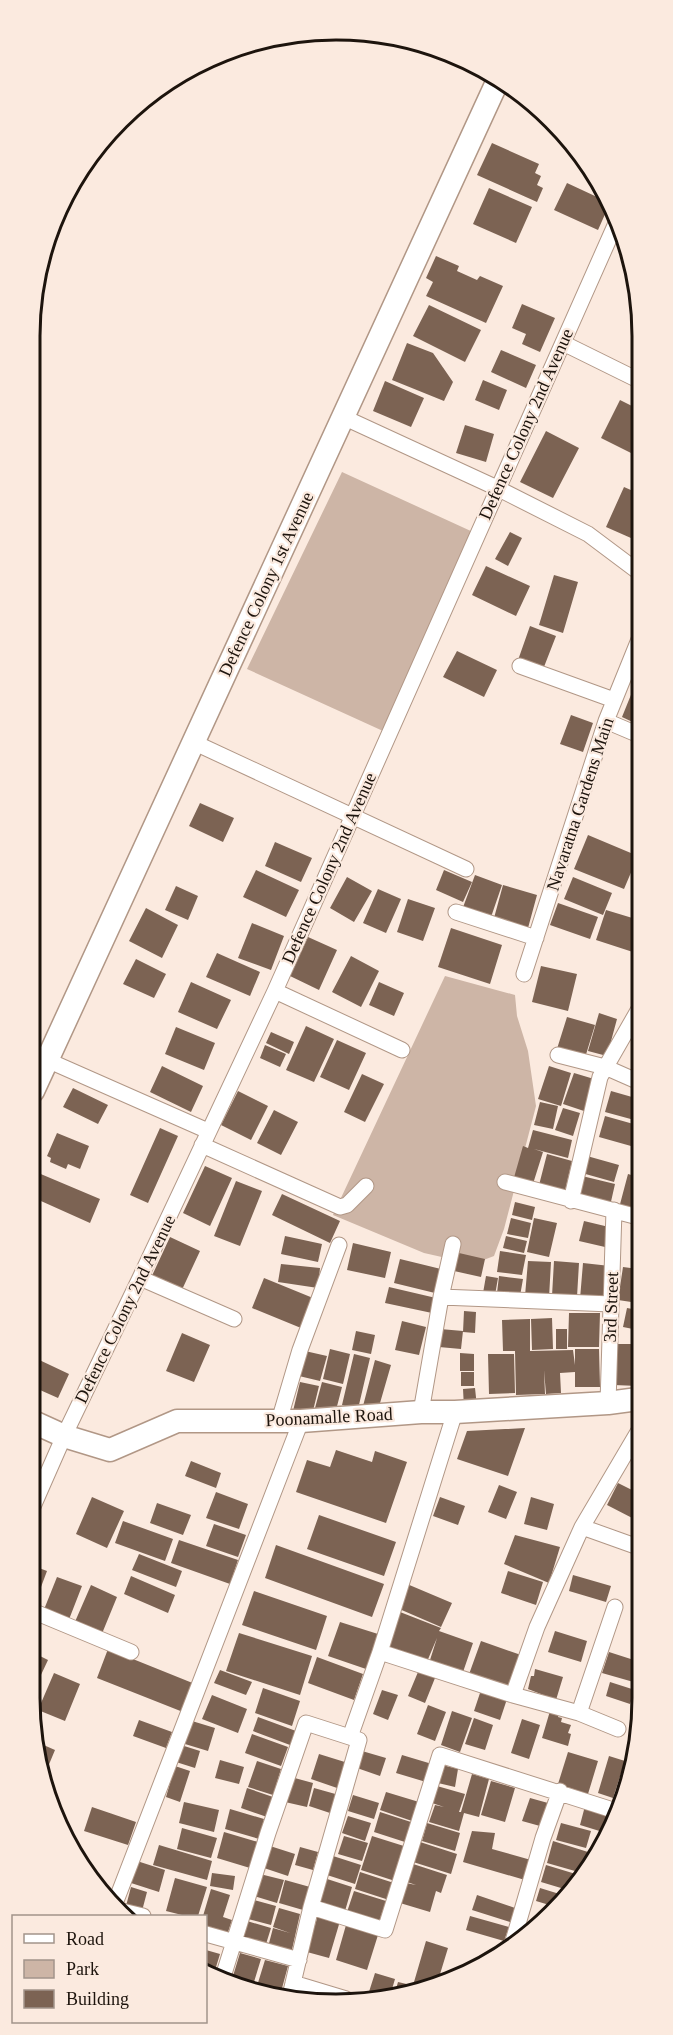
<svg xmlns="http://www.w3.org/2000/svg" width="673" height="2035" font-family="'Times New Roman',serif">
  <rect width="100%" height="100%" fill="#fbeadf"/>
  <path fill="#cdb5a6" d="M342,472l131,60 -90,199 -136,-62z
    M445,976l70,19 2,21 11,35 8,55 -32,123 -10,27 -21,8 -49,-11 -91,-38z"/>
  <path fill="#7c6353" d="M492,143l47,21 -4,9 6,3 -4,9 6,3 -6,14 -60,-27z
    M582,160l10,13 -14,-6z
    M567,183l43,20 -12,27 -44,-20z
    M489,188l43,19 -16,36 -43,-19z
    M436,256l23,10 -2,5 20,9 3,-4 23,10 -17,37 -60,-27 7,-14 -7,-4z
    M522,304l33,14 -15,34 -18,-8 4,-10 -14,-6z
    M429,305l52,25 -16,32 -52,-26z
    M407,343l26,10 20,29 -9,19 -52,-21z
    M640,347v14l-5,-2z
    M501,350l35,15 -10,23 -35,-16z
    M483,380l24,10 -8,20 -24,-10z
    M385,381l39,17 -13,29 -38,-16z
    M620,400l20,10v35l-5,10 -34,-17z
    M465,425l29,9 -8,28 -30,-9z
    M546,431l33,17 -26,50 -33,-16z
    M624,487l16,7v48l-34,-15z
    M510,532l12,6 -14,28 -13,-7z
    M486,566l44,20 -14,30 -44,-21z
    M554,575l24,7 -15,51 -24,-8z
    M530,626l26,10 -14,36 -25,-9z
    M457,651l40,19 -13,27 -41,-20z
    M639,675v50l-17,-8z
    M571,715l22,8 -10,29 -23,-8z
    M200,803l34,15 -11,24 -34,-16z
    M588,835l50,21 -14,33 -50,-20z
    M275,842l37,16 -11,24 -36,-16z
    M256,870l43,20 -13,27 -43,-20z
    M444,870l28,12 -9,20 -27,-12z
    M475,875l27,10 -12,35 -28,-10z
    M347,877l25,14 -18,31 -24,-14z
    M573,877l39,16 -9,22 -39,-16z
    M503,885l34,10 -9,33 -34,-10z
    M176,886l22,10 -10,24 -23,-10z
    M378,889l23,10 -15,34 -23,-10z
    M408,899l27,9 -12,33 -26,-9z
    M558,903l40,14 -8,22 -40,-14z
    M146,908l32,17 -16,33 -33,-17z
    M606,910l33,10v34l-43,-14z
    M252,923l32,13 -13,34 -33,-12z
    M451,928l51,17 -12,39 -52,-17z
    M308,937l29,13 -18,40 -29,-14z
    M217,953l43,19 -10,24 -44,-19z
    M351,956l28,15 -18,36 -29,-15z
    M136,959l30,15 -12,24 -31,-14z
    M541,966l36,8 -9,37 -36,-9z
    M191,982l40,18 -14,29 -39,-17z
    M379,982l25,11 -10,23 -25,-11z
    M599,1013l18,6 -10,37 -19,-5z
    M567,1017l28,8 -11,36 -28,-9z
    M306,1026l28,13 -20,43 -28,-12z
    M176,1027l39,16 -11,27 -39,-16z
    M271,1032l23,10 -5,12 -23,-11z
    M337,1040l29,13 -17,37 -29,-13z
    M265,1045l21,9 -6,13 -20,-9z
    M638,1053h1v26l-8,-2z
    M162,1066l41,20 -12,26 -41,-20z
    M549,1066l22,7 -10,33 -23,-7z
    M574,1073l20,6 -10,32 -21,-7z
    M362,1074l22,10 -19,38 -21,-10z
    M73,1088l35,17 -10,19 -35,-17z
    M238,1091l30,15 -17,34 -30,-15z
    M611,1091l28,8 -1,22 -33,-9z
    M540,1102l18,4 -5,23 -19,-4z
    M563,1108l17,5 -7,23 -18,-6z
    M274,1110l24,12 -17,33 -24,-12z
    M605,1116l32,9 -6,21 -32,-9z
    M160,1128l18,8 -30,67 -18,-8z
    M533,1130l39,10 -4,18 -34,-9 9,3 -11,35 -19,-6 10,-35 5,2z
    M57,1133l32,13 -9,23 -12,-5 -2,5 -16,-7 1,-4 -4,-2z
    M547,1154l25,7 -8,34 -26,-6z
    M587,1156l32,9 -5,17 -32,-9z
    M205,1166l27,12 -22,48 -27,-13z
    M36,1172l64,27 -10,24 -58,-26v-16z
    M628,1174l10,3v36l-19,-5z
    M582,1176l33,8 -5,22 -34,-9z
    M236,1181l26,10 -22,55 -26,-10z
    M282,1194l58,27 -10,22 -58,-28z
    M515,1202l20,5 -3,13 -20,-5z
    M511,1218l20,5 -3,15 -21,-4z
    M534,1218l23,5 -8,34 -22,-5z
    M584,1221l25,6 -4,20 -26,-6z
    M285,1236l37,8 -4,18 -37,-8z
    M506,1236l21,5 -3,12 -21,-5z
    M170,1237l30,14 -20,43 -30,-14z
    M353,1243l38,9 -6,26 -38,-8z
    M500,1251l26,4 -4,20 -25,-3z
    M459,1253l26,6 -4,18 -27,-6z
    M400,1259l45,11 -6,24 -45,-11z
    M528,1261l23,1 -2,36 -24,-2z
    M554,1261l25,2 -2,34 -25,-1z
    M583,1263l27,3 -3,35 -27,-2z
    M281,1264l39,4 -2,20 -40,-6z
    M623,1267l15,2v34l-20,-3z
    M486,1276l12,2 -3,17 -12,-2z
    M499,1276l24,3 -3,17 -23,-3z
    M264,1278l49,20 -12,30 -49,-20z
    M389,1287l47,11 -4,15 -47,-10z
    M627,1308l11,2v20l-15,-3z
    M464,1311l12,1 -1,21 -12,-1z
    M569,1313h31l-1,34h-31z
    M552,1318l1,31 -21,1 -1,-31z
    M530,1319v32l43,-1 2,15v-16h24l1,38h-25v-15l-15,1 1,20 -15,1 -2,-24 1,24 -29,1 -1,-44h-12l-1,-31z
    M402,1321l24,6 -7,28 -24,-5z
    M440,1329l23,2 -2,18 -22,-2z
    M556,1329h11v20h-11z
    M356,1331l19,4 -4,19 -19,-4z
    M182,1333l28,12 -16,37 -28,-11z
    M615,1344h23v42l-24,-1z
    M330,1349l20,5 -7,30 -20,-5z
    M305,1351l22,5 -7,25 -21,-5z
    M460,1353l14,1v17h-14z
    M354,1354l16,4 -12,51 -16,-4z
    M488,1354h26l1,39 -26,1z
    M33,1357l36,17 -11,24 -27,-12z
    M375,1360l16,5 -13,45 -15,-4z
    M461,1372h13v14h-13z
    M300,1382l19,4 -7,29 -19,-4z
    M322,1382l20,5 -7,27 -20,-6z
    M475,1388l2,19 -13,1 -1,-19z
    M525,1428l-17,48 -51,-17 10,-28z
    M336,1450l36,12 3,-11 32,11 -21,61 -90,-31 11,-32 23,7z
    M191,1461l30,12 -5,15 -31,-12z
    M618,1483l20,10v28l-31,-16z
    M499,1485l18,7 -11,27 -18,-7z
    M216,1492l32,12 -9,25 -33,-11z
    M92,1497l32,14 -17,37 -31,-14z
    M440,1497l25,9 -7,19 -25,-9z
    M531,1497l23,7 -7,26 -23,-6z
    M157,1503l34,12 -8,20 -33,-12z
    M319,1515l77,27 -12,34 -77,-27z
    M123,1521l50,18 -8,22 -50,-18z
    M214,1524l32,11 -8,22 -32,-11z
    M515,1535l45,12 -11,36 -45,-19z
    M179,1540l59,20 -8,24 -59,-21z
    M276,1545l108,39 -12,33 -107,-39z
    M139,1554l43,17 -6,16 -44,-17z
    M31,1565l16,6 -12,32 -5,-1z
    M508,1571l35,11 -7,23 -35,-12z
    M573,1575l38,11 -5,16 -37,-11z
    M131,1576l44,19 -7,18 -44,-19z
    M57,1577l25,9 -14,36 -25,-10z
    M407,1584l45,19 -11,24 -44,-19z
    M91,1585l26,12 -16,39 -27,-12z
    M254,1591l73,25 -11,34 -74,-25z
    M400,1612l41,16 -2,3 34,12 -10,29 -33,-12 7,-22 -11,26 -41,-17z
    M340,1622l38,12 -12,35 -38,-13z
    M555,1631l32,10 -6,21 -33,-10z
    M239,1633l73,23 -12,39 -74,-24z
    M481,1641l40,14 -13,36 -40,-14z
    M108,1649l87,35 -12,28 -86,-34z
    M30,1651l18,9 -16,34h-2z
    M609,1652l28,9v22l-35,-10z
    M317,1657l46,17 -9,26 -46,-17z
    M535,1669l28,8 -7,23 -28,-11 3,-13h3z
    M220,1670l32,12 -6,13 -32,-12z
    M418,1672l17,6 -10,25 -17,-7z
    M54,1673l26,11 -15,37 -27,-11z
    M610,1682l25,8 -5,14 -24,-8z
    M263,1688l37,13 -8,25 -37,-13z
    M382,1690l16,5 -10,25 -15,-6z
    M481,1690l26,9 -7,21 -26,-9z
    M212,1695l35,14 -9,24 -36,-14z
    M428,1705l18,7 -11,29 -18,-7z
    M452,1711l20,7 -12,34 -19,-7z
    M550,1711l9,3 -1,3 4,1 -1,4 10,3 -3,8 3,1 -3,12 -26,-8z
    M258,1717l38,14 -6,14 -37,-14z
    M474,1718l19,7 -8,25 -20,-6z
    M522,1719l18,6 -11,34 -18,-6z
    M139,1720l33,12 -6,16 -33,-12z
    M192,1721l23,7 -7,23 -23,-7z
    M252,1734l36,13 -7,19 -36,-13z
    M39,1743l16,7 -10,24z
    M181,1745l19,6 -5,17 -19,-6z
    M362,1751l24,7 -6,18 -23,-8z
    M568,1752l30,9 -10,33 -30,-10z
    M319,1754l29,9 -8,26 -29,-10z
    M402,1755l30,9 -6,18 -30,-9z
    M609,1756l16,5 -12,37 -15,-5z
    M220,1760l24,7 -5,17 -24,-6z
    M257,1761l24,8 -8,26 -25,-8z
    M629,1761l6,2 -15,37h-2z
    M442,1765l16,4 -3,18 -17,-4z
    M175,1766l15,5 -10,31 -14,-5z
    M472,1774l17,5 -10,38 -15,-4 -5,18 -30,-9 6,-17 9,2 -12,-4 5,-17 28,8 -6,18h2z
    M291,1777l22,6 -6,24 -22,-5z
    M491,1781l24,7 -10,34 -24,-7z
    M247,1788l26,9 -6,20 -26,-9z
    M314,1788l25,7 -6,19 -24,-8z
    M386,1792l33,10 -7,19 -32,-11z
    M353,1795l26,8 -5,16 -26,-8z
    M530,1798l18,5 -8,23 -18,-5z
    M184,1802l35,8 -5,22 -35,-9z
    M585,1806l29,9 -8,18 -26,-8z
    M92,1807l44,15 -8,23 -44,-14z
    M230,1809l34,10 -5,20 -34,-10z
    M380,1812l34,11 -6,20 -34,-11z
    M348,1816l23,7 -6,18 -23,-8z
    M427,1823l33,10 -5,18 -33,-10z
    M561,1823l30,8 -5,17 -30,-8z
    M182,1828l35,10 -6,20 -34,-9z
    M472,1831l23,2 -3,16 39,11 -6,20 -62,-18z
    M224,1832l34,10 -8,26 -33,-10z
    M344,1836l24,7 -6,18 -24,-7z
    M372,1836l35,11 -12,34 -34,-11z
    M417,1841l40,13 -6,20 -41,-13z
    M553,1841l35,11 -6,21 -35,-10z
    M159,1845l53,16 -5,19 -54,-15z
    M270,1846l25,8 -7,22 -24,-8z
    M300,1847l18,5 -5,18 -18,-5z
    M333,1856l28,9 -6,19 -28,-9z
    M137,1861l28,9 -6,22 -28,-9z
    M410,1863l37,12 -6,18 -5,-2 -6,21 -30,-9 6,-20 10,2 -12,-4z
    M546,1865l33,10 -3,10 -5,6 -30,-9z
    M360,1872l34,11 -5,17 -34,-11z
    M212,1873l23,3 -2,14 -23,-4z
    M260,1874l24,6 -7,23 -23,-7z
    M175,1878l32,9 -9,29h-12l-20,-5z
    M324,1878l28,9 -7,24 -28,-8z
    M285,1880l25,7 -7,23 -24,-7z
    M131,1887l16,5 -5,19 -16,-5z
    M540,1888l26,8 -10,11 -20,-6z
    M211,1889l19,6 -7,22 9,3 -5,15 -21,-7v-12h-3z
    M354,1891l32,10 -7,21 -32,-10z
    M477,1895l38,13 -5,14 -38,-12z
    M254,1900l22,6 -5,19 -23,-6z
    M279,1908l21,6 -9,40 -23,-7 5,-19 17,5 -17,-6z
    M538,1914l9,2 -12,13z
    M318,1915l22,6 -11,37 -22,-6z
    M470,1916l39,11 -5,14 -38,-11z
    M247,1921l24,7 -5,16 -24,-7z
    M346,1925l32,10 -11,35 -31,-10z
    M426,1941l22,7 -11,36 -6,3 -17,-5z
    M206,1950l14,4 -7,23 -7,-2z
    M240,1953l21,6 -7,23 -21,-6z
    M265,1960l23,6 -7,26 -24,-6z
    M375,1973l20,6 -5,17 -23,2z
    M398,1982l17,4 -3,9 -18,1z"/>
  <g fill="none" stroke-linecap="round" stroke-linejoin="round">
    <defs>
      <path id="street" d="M563,343l77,38
        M343,417l154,71 91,46 52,39
        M520,666l94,34
        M606,721l33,14
        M193,742l273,127
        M456,912l80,26
        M524,974l82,-253 34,-84
        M275,991l127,59
        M558,1055l47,12 34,15
        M47,1060l161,71
        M202,1145l138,62 7,-2 19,-19
        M505,1182l133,35
        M571,1201l29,-124 39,-68
        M140,1278l94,41
        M441,1297l170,7
        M608,1403l6,-193
        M421,1412l20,-115 12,-53
        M279,1421l21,-71 39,-105
        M31,1511l33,-75 76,-158 135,-287 342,-770
        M582,1527l56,20
        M30,1610l101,42
        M380,1652l133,43 66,18 36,-106
        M513,1695l24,-68 45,-100 56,-95
        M579,1713l39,16
        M350,1737l30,-85 75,-240
        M114,1906l187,-485
        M311,1907l74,23 55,-175 176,56
        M118,1910l25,6
        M206,1934l93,26
        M511,1948l32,-110 17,-47
        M222,1980l46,-147 38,-110 53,17 -48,167 -22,93
        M293,1983l53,16"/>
      <path id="secondary" d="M33,1091l466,-1013
        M31,1421l33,15 46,14 67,-29h124l120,-9h34l153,-9 30,-4"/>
    </defs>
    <use href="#street" stroke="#b19786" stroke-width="17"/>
    <use href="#secondary" stroke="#b19786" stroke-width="25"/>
    <use href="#street" stroke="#fff" stroke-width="15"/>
    <use href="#secondary" stroke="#fff" stroke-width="22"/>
  </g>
  <g text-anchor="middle" stroke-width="4.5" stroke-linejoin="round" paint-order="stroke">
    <g font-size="18" fill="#1d140d" stroke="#fbeadf">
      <text transform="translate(526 424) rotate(-66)" y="6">Defence Colony 2nd Avenue</text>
      <text transform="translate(266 584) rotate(-65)" y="6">Defence Colony 1st Avenue</text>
      <text transform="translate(580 804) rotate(-72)" y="6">Navaratna Gardens Main</text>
      <text transform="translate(329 868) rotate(-66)" y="6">Defence Colony 2nd Avenue</text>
      <text transform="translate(611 1307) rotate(-88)" y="6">3rd Street</text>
      <text transform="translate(125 1309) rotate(-64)" y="6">Defence Colony 2nd Avenue</text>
      <text transform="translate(329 1417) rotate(-3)" y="6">Poonamalle Road</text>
    </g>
  </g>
  <path d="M0 0H673V2035H0ZM336 40H336A296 296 0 0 1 632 336V1698A296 296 0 0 1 336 1994H336A296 296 0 0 1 40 1698V336A296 296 0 0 1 336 40Z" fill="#fbeadf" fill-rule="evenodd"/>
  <path fill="none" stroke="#1d140d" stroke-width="3" d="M336 40H336A296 296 0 0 1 632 336V1698A296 296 0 0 1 336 1994H336A296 296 0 0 1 40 1698V336A296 296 0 0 1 336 40Z"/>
  <rect x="12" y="1915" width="195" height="108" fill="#fbeadf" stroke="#a2948b" stroke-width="1.5"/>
  <rect x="24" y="1934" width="30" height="9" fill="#ffffff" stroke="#a2948b" stroke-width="1.5"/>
  <text x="66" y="1945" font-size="18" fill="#1d140d">Road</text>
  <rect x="24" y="1960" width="30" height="18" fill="#cdb5a6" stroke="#a2948b" stroke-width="1.5"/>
  <text x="66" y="1975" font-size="18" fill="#1d140d">Park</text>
  <rect x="24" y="1990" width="30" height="18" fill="#7c6353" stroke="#a2948b" stroke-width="1.5"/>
  <text x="66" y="2005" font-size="18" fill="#1d140d">Building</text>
</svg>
